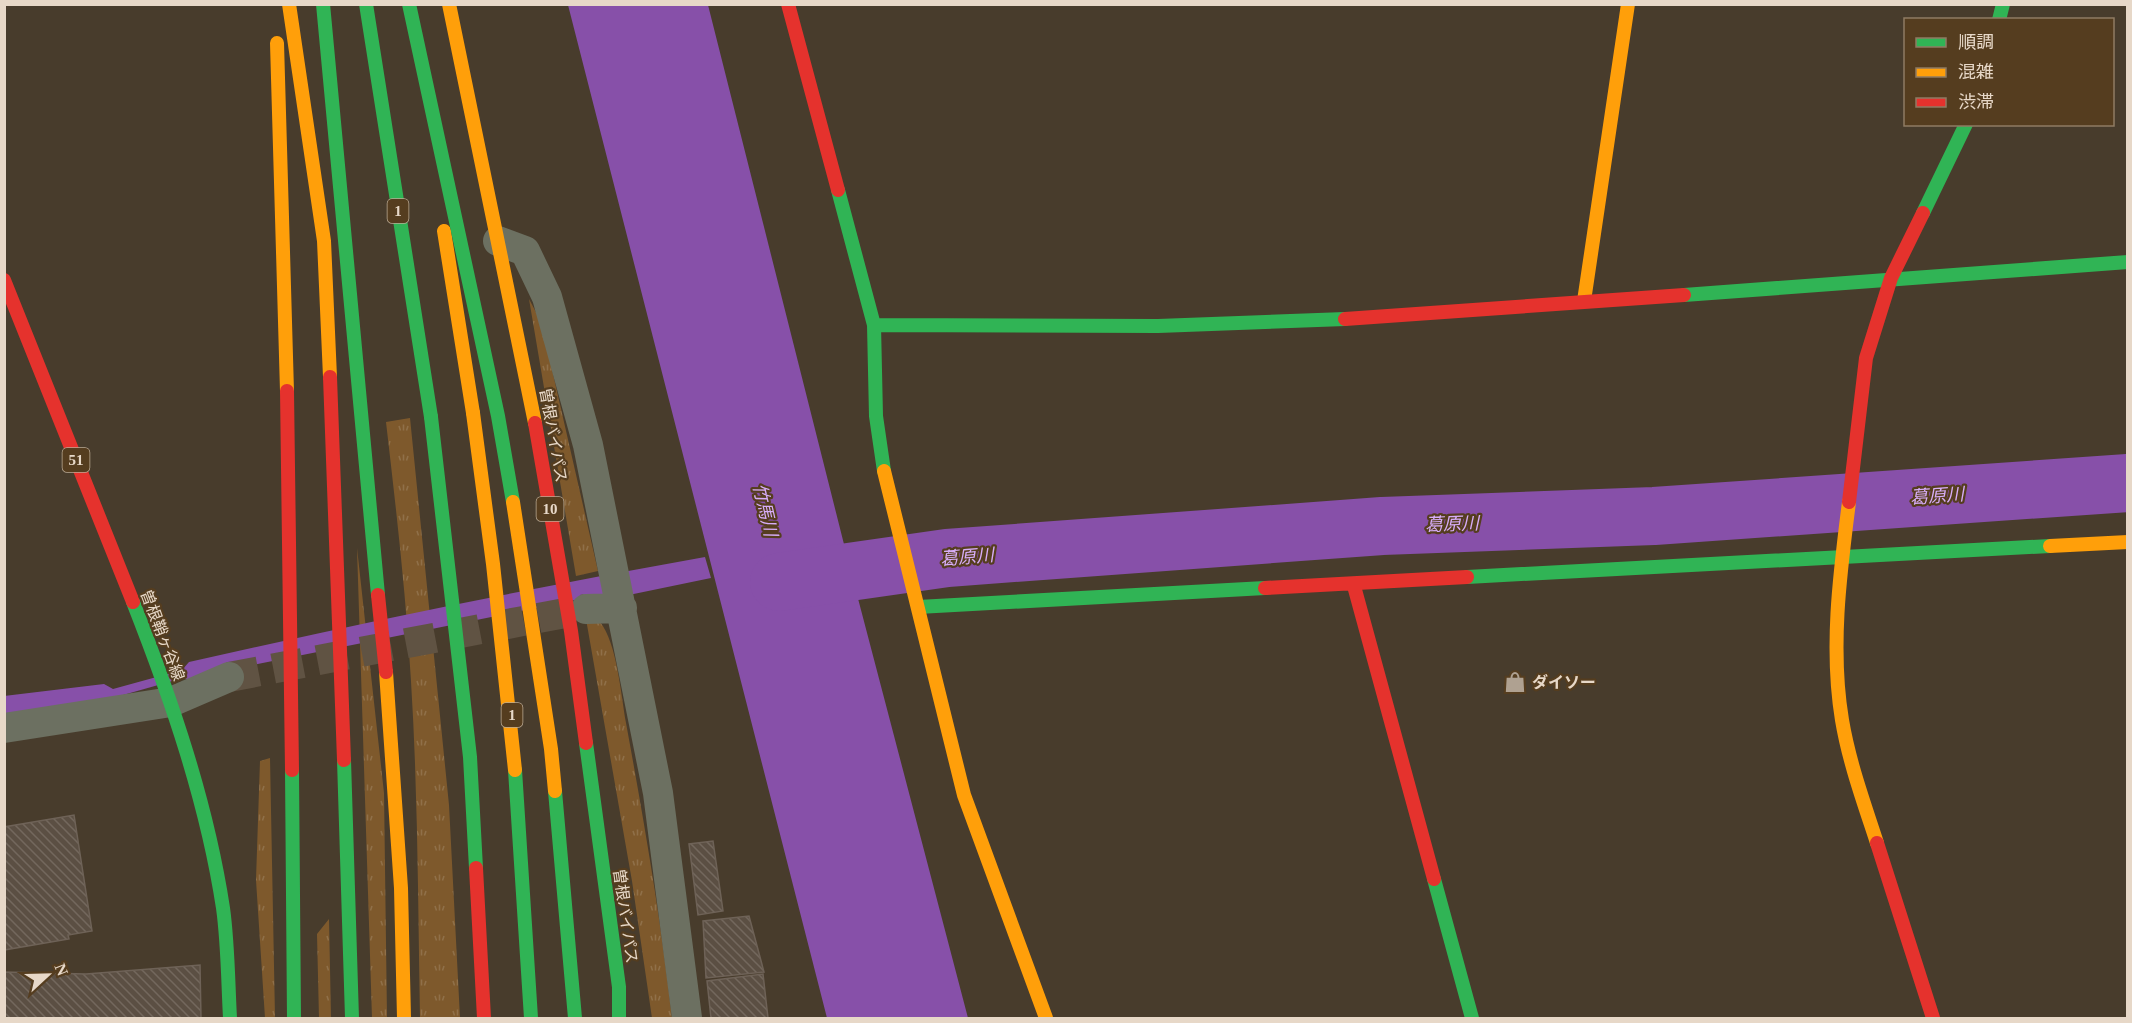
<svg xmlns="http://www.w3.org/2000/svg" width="2132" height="1023" font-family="'Times New Roman','Noto Sans JP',serif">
  <defs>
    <pattern id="grass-tufts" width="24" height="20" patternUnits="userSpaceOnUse" patternTransform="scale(1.5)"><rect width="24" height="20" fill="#7e592c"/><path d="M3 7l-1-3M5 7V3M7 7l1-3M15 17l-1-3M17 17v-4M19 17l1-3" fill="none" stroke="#907049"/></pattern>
    <pattern id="building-back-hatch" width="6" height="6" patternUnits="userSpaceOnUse" patternTransform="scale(1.5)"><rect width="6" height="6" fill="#5b4f43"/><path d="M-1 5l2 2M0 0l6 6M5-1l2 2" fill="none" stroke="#73685d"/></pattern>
  </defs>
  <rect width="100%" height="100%" fill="#483c2c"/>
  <path fill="url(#grass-tufts)" d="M529,299l9,17 10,36 50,219 -22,5z
    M410,418l39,387 11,213h-40c-2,-112 -2,-225 -9,-337 -5,-87 -15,-173 -25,-259z
    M357,548l27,245 3,225h-15z
    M586,619l14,3c17,21 21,73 26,101 18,98 35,197 46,295h-20l-20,-137z
    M270,758l5,260h-10l-9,-138 4,-119z
    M329,919l2,99h-12l-2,-84z"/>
  <path fill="#8750a9" d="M568,5h140l142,563 118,450h-141z
    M705,557l6,21 -116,24 -5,-5 -367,74 -28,10 -12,-3 -67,19 -111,17 -1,-18 100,-12 9,5 69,-19 7,-8c171,-39 343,-74 516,-105z"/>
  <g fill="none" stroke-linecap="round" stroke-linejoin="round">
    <path stroke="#8750a9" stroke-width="58" d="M779,582l168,-24 435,-32 272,-10 474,-33"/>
  </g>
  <path fill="url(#building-back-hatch)" stroke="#6e6257" stroke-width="1.5" d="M74,815l18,116 -24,4 1,4 -65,11v-123z
    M713,841l10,70 -25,4 -9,-71z
    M749,916l15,56 -58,6 -3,-57z
    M200,965l1,53h-197v-46l82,2z
    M763,974l5,44h-57l-4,-37z"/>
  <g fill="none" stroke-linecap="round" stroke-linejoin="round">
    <path stroke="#605343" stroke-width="30" stroke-dasharray="30 15" stroke-linecap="butt" d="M229,677l357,-68"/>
    <path stroke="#6c7061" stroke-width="30" d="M498,241l27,10 22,46 41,148 70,348 29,225
      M586,609l36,-1
      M4,728l167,-26 58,-25"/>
    <path stroke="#30b455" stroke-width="14" d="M366,4l65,413
      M1999,20l4,-16
      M838,190l36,135 2,91 8,55
      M1923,213l43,-89
      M1684,295l444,-33
      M874,325l284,1 187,-7
      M1467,577l583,-31
      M133,602c39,99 74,201 90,306 5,36 5,74 7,110
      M918,607l347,-19
      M586,743l33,244v31
      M344,760l8,258
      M292,770l2,248
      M1434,879l38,139"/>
    <path stroke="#ff9f0a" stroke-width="14" d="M289,4l35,237 6,136
      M449,4l86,419
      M277,43l10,348
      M444,231l29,182
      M1584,301l44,-297
      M884,471l80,324 82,223
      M1849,502c-9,71 -19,146 -7,218 7,42 22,83 35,123
      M2050,546l78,-4
      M386,672l15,216 3,130"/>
    <path stroke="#e5322d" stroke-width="14" d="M788,4l50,186
      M4,280l129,322
      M1345,319l339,-24
      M330,377l14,383
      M287,391l5,379
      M535,423l36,208 15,112
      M1849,502l17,-144 25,-80 32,-65
      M1354,586l80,293
      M1265,588l202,-11
      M1877,843l56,175"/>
    <path stroke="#30b455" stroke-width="14" d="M323,4l55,591
      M409,4l89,412 15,86
      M431,417l39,340 6,111
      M515,770l16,248
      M555,791l20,227"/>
    <path stroke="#ff9f0a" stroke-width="14" d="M473,413l20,151 22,206
      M513,502l38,247 4,42"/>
    <path stroke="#e5322d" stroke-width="14" d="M378,595l8,77
      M476,868l8,150"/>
  </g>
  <defs>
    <symbol id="shop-bare" viewBox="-9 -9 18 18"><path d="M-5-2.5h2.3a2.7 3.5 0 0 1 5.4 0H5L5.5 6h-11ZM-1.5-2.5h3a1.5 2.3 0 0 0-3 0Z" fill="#afa191" stroke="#553d1f" stroke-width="2.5" paint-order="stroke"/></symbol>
  </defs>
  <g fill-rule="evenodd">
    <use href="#shop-bare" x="1500" y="667" width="30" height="30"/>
  </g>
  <g text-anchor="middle" stroke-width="4.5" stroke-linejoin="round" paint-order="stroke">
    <g fill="#553d1f" stroke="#bbaa95" stroke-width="1.5">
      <rect x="387.5" y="199" width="21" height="24" rx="4.5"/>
      <rect x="62.5" y="448" width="27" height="24" rx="4.5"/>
      <rect x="536.5" y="497" width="27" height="24" rx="4.5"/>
      <rect x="501.5" y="703" width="21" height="24" rx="4.5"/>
    </g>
    <g font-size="15" font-weight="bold" fill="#e7d8c8">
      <text x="398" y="216">1</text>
      <text x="76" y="465">51</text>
      <text x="550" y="514">10</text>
      <text x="512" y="720">1</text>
    </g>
    <g font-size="16" fill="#e7d8c8" stroke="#553d1f">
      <text transform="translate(554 435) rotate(80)" y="6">曽根バイパス</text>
      <text transform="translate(163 635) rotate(69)" y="6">曽根鞘ヶ谷線</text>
      <text transform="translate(626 916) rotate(82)" y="6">曽根バイパス</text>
    </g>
    <g font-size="16" font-weight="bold" fill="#e7d8c8" stroke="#553d1f" text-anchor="start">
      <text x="1532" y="688">ダイソー</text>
    </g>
    <g font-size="18" font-style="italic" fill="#d7adf8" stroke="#553d1f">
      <text transform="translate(1937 496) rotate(-4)" y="6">葛原川</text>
      <text transform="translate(765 510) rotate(77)" y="6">竹馬川</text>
      <text transform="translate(1452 524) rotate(-2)" y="6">葛原川</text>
      <text transform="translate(967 557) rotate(-5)" y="6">葛原川</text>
    </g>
  </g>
  <rect width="2132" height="1023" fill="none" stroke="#e7d8c8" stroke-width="12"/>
  <rect x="1904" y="18" width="210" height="108" fill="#553d1f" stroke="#8f7b63" stroke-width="1.5"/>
  <rect x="1916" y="38" width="30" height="9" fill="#30b455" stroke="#8f7b63" stroke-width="1.5"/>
  <text x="1958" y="48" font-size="18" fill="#e7d8c8">順調</text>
  <rect x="1916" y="68" width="30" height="9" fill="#ff9f0a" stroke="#8f7b63" stroke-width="1.5"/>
  <text x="1958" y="78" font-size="18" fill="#e7d8c8">混雑</text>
  <rect x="1916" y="98" width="30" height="9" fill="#e5322d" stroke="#8f7b63" stroke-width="1.5"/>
  <text x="1958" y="108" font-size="18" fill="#e7d8c8">渋滞</text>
  <g transform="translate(48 975) rotate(68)" stroke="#553d1f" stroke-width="4.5" paint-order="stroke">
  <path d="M0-4.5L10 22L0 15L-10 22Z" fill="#e7d8c8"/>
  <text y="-9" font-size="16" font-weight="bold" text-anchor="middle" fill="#e7d8c8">N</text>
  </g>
</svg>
